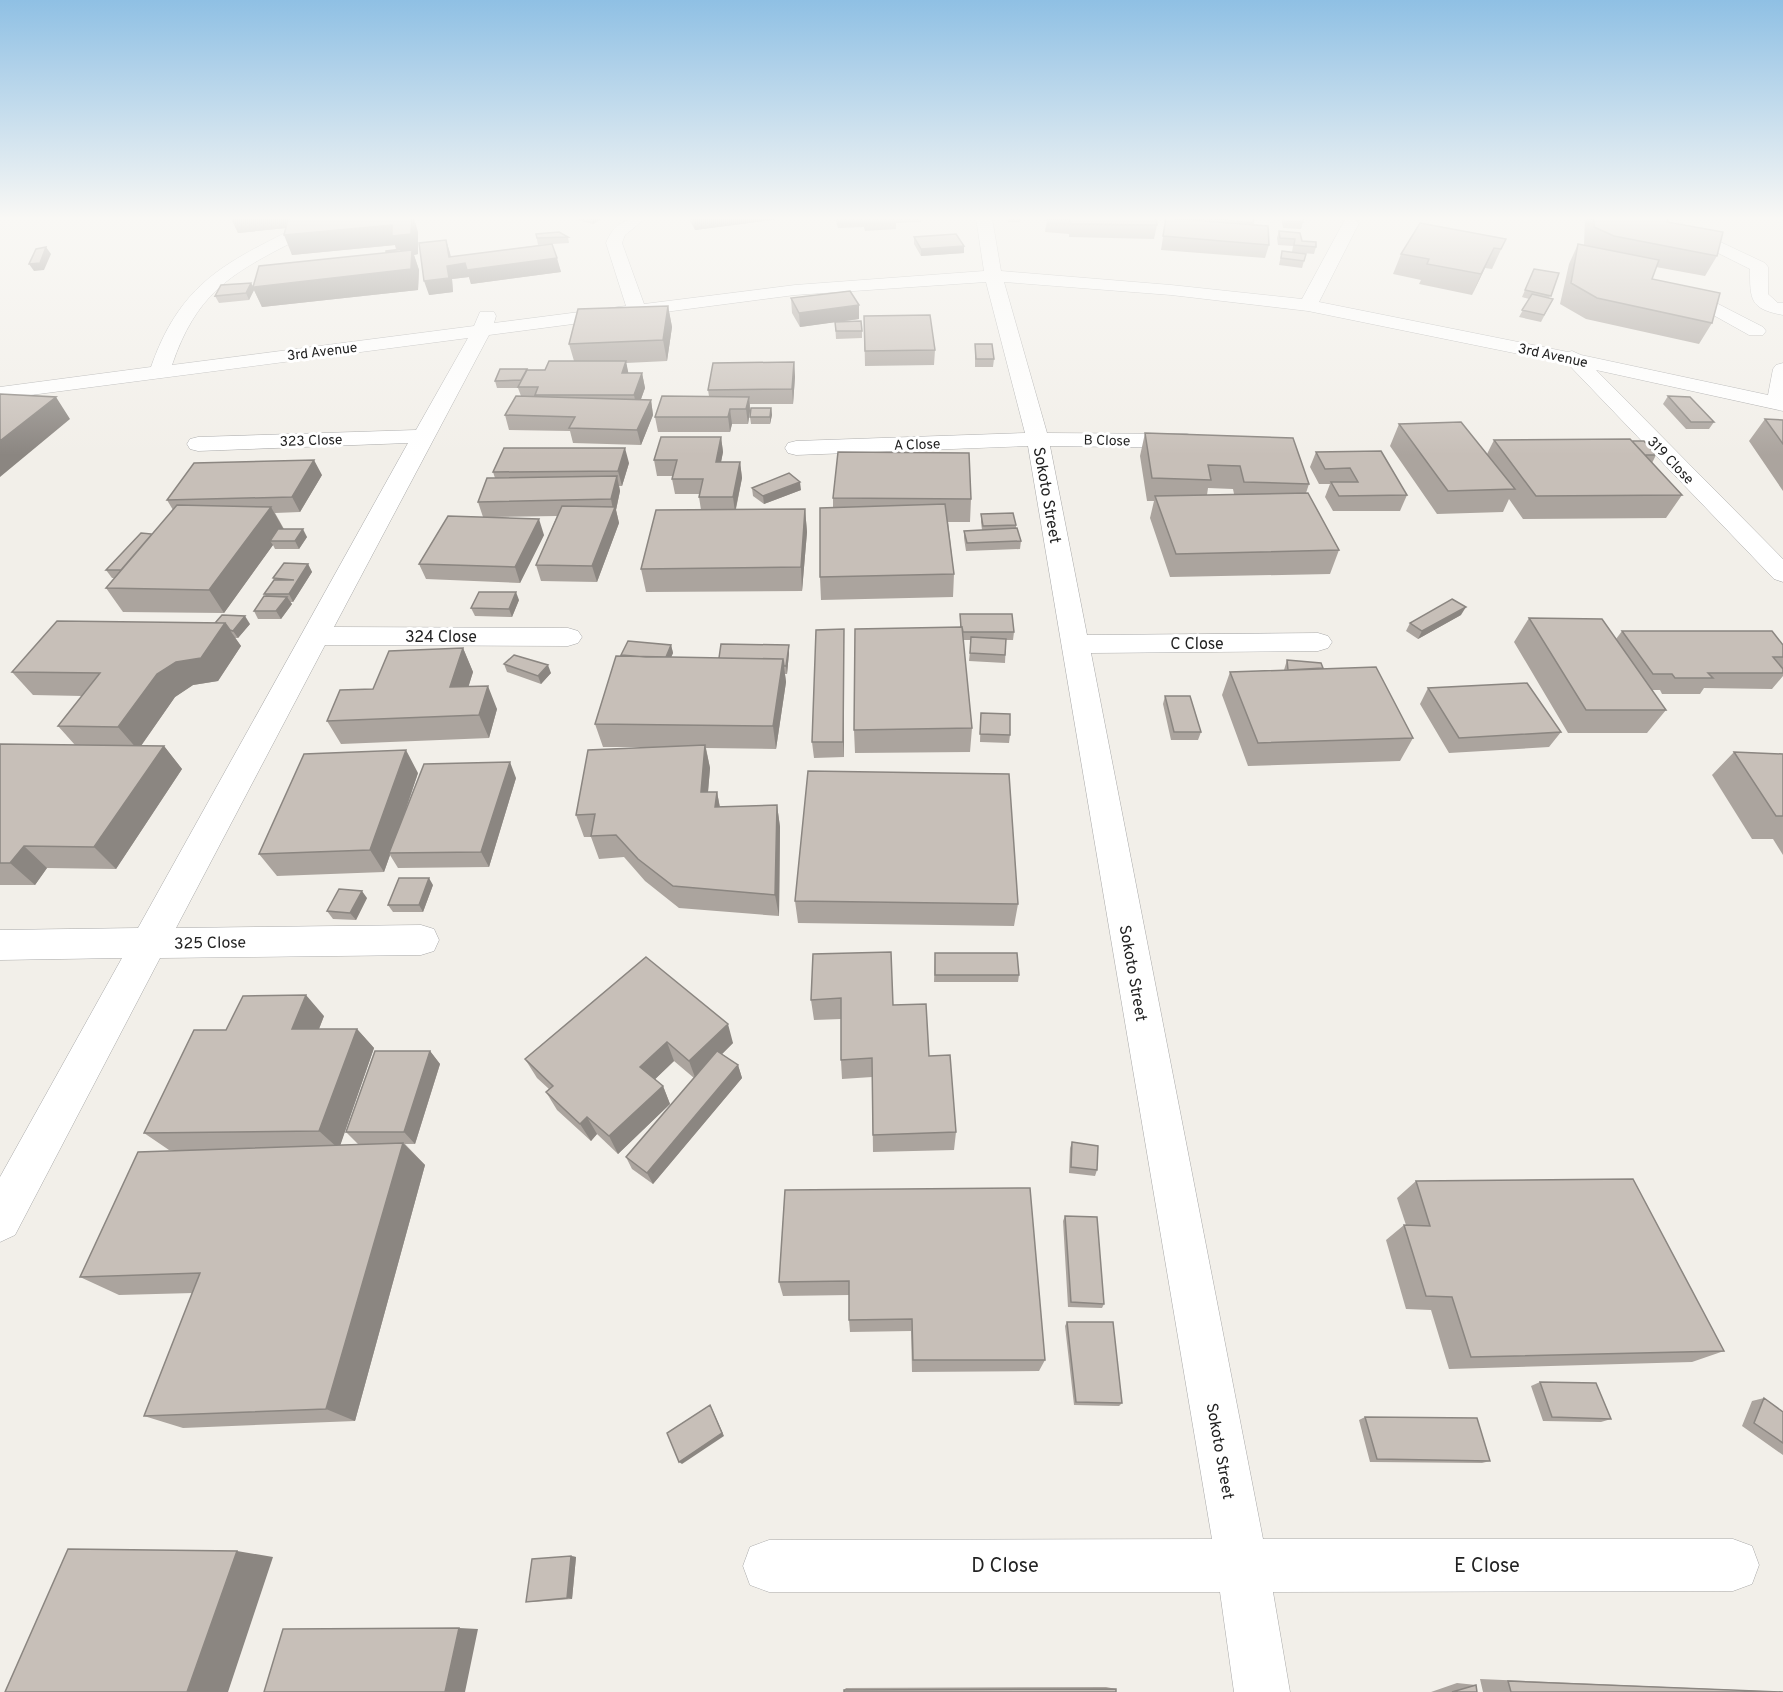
<svg xmlns="http://www.w3.org/2000/svg" width="1783" height="1692" font-family="Overpass,sans-serif">
  <rect width="100%" height="100%" fill="#f2efe9"/>
  <g fill="none" stroke-linecap="round" stroke-linejoin="round">
    <defs>
      <path id="minor" d="M315,218h21c-10,12 -31,18 -45,25 -63,32 -95,52 -119,122l302,-39 6,-14h14l2,4 -2,7 132,-17 -20,-63c8,-20 20,-25 40,-25l-21,17 -3,8 22,61 151,-19 189,-14 -8,-53h16l9,53 170,14 131,14 41,-76 2,-3 7,-2 7,5 -40,79 249,50 4,-1 9,4 187,40 5,-26 3,-4 7,-2v48l-187,-41 187,189v23l-9,-3 -206,-215 -260,-53 -137,-16 -167,-13 43,151 140,1 8,2 3,5 -3,5 -8,2 -137,-2 37,189 231,-2 10,3 4,6 -4,6 -10,3 -227,2 172,886h470l19,7 7,19 -7,19 -19,7 -460,1 17,100h-56l-14,-100h-451l-19,-7 -7,-19 7,-19 19,-7 443,-1 -184,-1093 -232,9 -8,-2 -3,-5 3,-5 8,-2 229,-8 -39,-151 -191,13 -306,40 -155,292 234,1 10,3 4,6 -4,6 -10,3 -243,-1 -149,283 245,-3 13,4 5,11 -5,11 -13,4 -261,3 -145,277 -15,7v-65l122,-219 -122,2v-30l138,-2 270,-485 -210,8 -8,-2 -3,-5 3,-5 8,-2 218,-7 52,-92 -468,61v-12l151,-20c32,-92 84,-108 164,-149z
        M1680,223l85,40 3,4v27l10,9h5v12c-33,-6 -33,-15 -33,-46l-76,-38 -2,-3 2,-3z
        M1687,288l76,39 3,4 -3,4h-14l-68,-38 -3,-4 3,-4z"/>
    </defs>
    <use href="#minor" stroke="#a9a9a9" stroke-width="1"/>
    <use href="#minor" fill="#fff" fill-rule="evenodd"/>
  </g>
  <path fill="#aba49e" fill-rule="evenodd" d="M231,218l187,14v22l-4,1 5,15 -1,20 -156,17 -8,-17 -5,10 -30,3 -4,-7 36,-13 2,3 143,-36 -1,-5 -103,10 -6,-27 -48,5z
    M570,218h33l-10,6z
    M690,218h98l-93,12 -5,-9z
    M835,218h86v4l-25,1v6l-31,2 -1,-4 -26,1z
    M1008,218h13l-1,4h-12z
    M1047,218l110,7 -3,14 -85,-2v-3l-24,-2z
    M1166,218h88l-1,7 16,20 -4,13 -104,-8z
    M1283,218h20v4l-2,7 -18,-1 -1,-5z
    M1585,218h84l-2,4 50,34 -12,20 -49,-9 -4,12 60,44 -13,21 -113,-25 -26,-15 9,-40 9,-20 6,1z
    M1279,231l37,16 -2,7 -22,-2 1,-6 -15,-1 -1,-7z
    M536,234l32,3 1,6 -17,1 9,28 -90,12 -2,-7 -17,2 1,13 -24,3 17,-55 5,17 96,-13 -9,1z
    M914,237l50,9v7l-43,3 -7,-12z
    M1506,239l-14,30 -7,-1 -13,27 -53,-11 2,-4 -28,-6 8,-20z
    M1282,251l24,3 -4,14 -23,-3z
    M1534,269l25,4 -10,25 4,1 -12,23 -22,-5 10,-18 -7,-2z
    M791,298l68,21 -20,3 23,9v7l-26,1 -1,-17 -35,5 -8,-14z
    M668,306l4,21 -5,34 -41,2 2,10h14l3,15 -4,11 10,1 2,15 -12,30 -68,-2 -3,-12 -61,-1 -4,-15 16,-19 -3,-8h-21l-2,-7 33,-11h17l29,-9 -5,-17z
    M864,316l71,34 -1,15 -69,1z
    M975,344l19,15 -1,8h-18z
    M794,362l1,15 -2,27h-43v7l-2,13h-16l-2,8h-72l-3,-15 54,-21 -1,-6z
    M1668,396l46,26 -5,7h-23l-23,-25z
    M771,408l1,7 -2,9h-19l-1,-7z
    M1765,419l18,1v71l-34,-50z
    M1399,424l88,30 7,-14 138,1 24,14 -4,8 30,32 -16,23 -143,1 -14,-20 -6,13 -66,2 -47,-68z
    M1145,433l164,51 -3,9 33,57 -9,24 -160,3 -20,-59 4,-17h-7l-7,-45zM1208,488l25,1 1,5 -27,1z
    M721,437l2,15 -2,10h19l2,16 -6,31h69l2,23 -5,59 -156,1 -5,-23 60,-59 -2,-13v-3h-24l-3,-15 1,-3h-16l-3,-16z
    M1316,452l91,43 -7,16h-67l-8,-14 5,-13h-11l-9,-17z
    M629,463l-7,23h-3l1,5 -4,19 3,13 -22,59 -56,-1 -5,-16 21,-49 -65,1 52,18 -24,48 -94,-4 -7,-15 64,-47 -5,-15 17,-24 -2,-6z
    M322,475l-22,37 -25,1 9,16 23,8 -8,12h-24l-2,-4 -49,68 -101,-1 -17,-24 9,-10h-3l-6,-8 46,-36 21,-24 -6,-10z
    M752,488l49,2 -37,14 -11,-8z
    M833,498l138,1 -1,23h-22l6,52 -1,23 -132,3 -1,-23 13,-70z
    M981,514l35,11v3l5,13 -1,8 -54,2 -2,-13v-7l18,-1 -1,-8z
    M308,564l4,8 -19,30h-3l2,2 -11,15h-23l-4,-8 12,-15 -2,-2 10,-14 -1,-2z
    M519,600l-7,17 -37,-1 -4,-8z
    M960,614l54,18 -1,8h-7l-1,23 -36,-2 2,-21h-8l9,88 -2,24 -115,1 -1,-23 106,-103z
    M1461,615l-43,24 -12,-8 4,-8z
    M1529,618l87,21 6,-8 161,14v31l-11,13 -68,-1 -4,6h-38l-2,-4h-9l15,20 -19,23h-79l-54,-91z
    M250,624l-12,14h-3l6,8 -23,35 -25,4 -18,12 -34,49h23l18,23 -66,100 -69,-1 -12,17h-35v-141l75,1 -17,-19 24,-30 -49,-1 -21,-23z
    M844,629v128l-30,1 -2,-16z
    M671,645l2,8 -2,4 48,1 70,-13v8l-2,21h-2l1,8 -10,67 -70,-1 4,20 -2,24h9l3,15 57,-2 3,22 -1,89 -100,-8 -34,-27 -21,-24 -25,2 -8,-22h-7l-8,-22 70,-68h-43l-8,-23 27,-67 -1,-2z
    M463,648l10,24 -5,15 29,22 -8,29 -148,6 -14,-23 46,-32z
    M1287,660l36,8 90,70 -13,23 -152,5 -26,-71 8,-23 54,-2z
    M504,664l47,9 -10,11 -34,-12z
    M1428,688l133,44 -12,15 -100,6 -29,-49z
    M1165,696l36,36 -3,8h-27l-8,-36z
    M981,713l29,22 -1,8 -29,-1z
    M1734,752l49,2v101l-10,-16h-21l-40,-64z
    M418,773l-12,36 110,-31 -27,89 -91,1 -8,-13 -6,17 -107,4 -18,-22z
    M433,885l-10,27h-30l-5,-7z
    M367,898l-11,22 -23,-1 -6,-8z
    M795,901l223,3 -4,22 -216,-3z
    M935,953l84,22 -1,7h-84z
    M813,954l80,51 36,51 27,76 -2,18 -81,2 -1,-75 -30,2 -1,-19v-41l-27,1 -3,-20z
    M646,957l87,86 -11,11 16,11 4,13 -89,106 -21,-15 -6,-12 68,-79 -20,-17 -19,18 8,7 7,18 -52,50 -21,-20 -6,7 -34,-31 -11,-18 3,-3 -12,-11 -12,-19z
    M324,1016l-5,13h38l17,19 -34,97 18,-1 -12,-12 84,-81 10,13 -25,80h-10l20,21 -70,256 -172,7 -39,-12 49,-123 -74,2 -39,-18 113,-127h-24l-25,-17 82,-103z
    M1072,1142l25,28 -2,6 -26,-3 1,-25z
    M1416,1181l308,170 -32,11 -243,7 -18,-59 -25,-1 -20,-69 18,-15h2l-9,-27z
    M785,1190l260,170 -6,11 -127,1 -1,-41 -61,1 -1,-12v-25l-66,1 -4,-14z
    M1065,1216l39,88 -2,4 -34,-1 -5,-86z
    M1067,1322l55,81 -3,3 -45,-1 -9,-79z
    M1540,1382l71,37 -10,3 -58,-1 -12,-35z
    M1764,1398l19,14v43l-41,-29 10,-25z
    M1365,1417l125,44 -8,2 -112,-1 -11,-42z
    M571,1556l5,1 -4,42 -40,3h-6z
    M1480,1679l303,13h-300z
    M1457,1683l19,2 1,7h-46z
    M1106,1687l10,2 -272,1 2,-2z"/>
  <path fill="#8b8681" d="M231,218h67l-2,9 -58,6z
    M414,218l4,14v22l-4,1 5,15 -1,20 -156,17 -8,-17 -5,10 -3,-7 5,-10 2,4 146,-31 -4,-11 -103,10 -8,-20z
    M592,218h11l-10,6z
    M693,218h95l-93,12z
    M446,240l4,13 2,12 13,-2 92,-5 4,14 -90,12 -2,-7 -17,2 1,13 -24,3 -5,-14 23,-15 2,-9z
    M964,246v7l-43,3v-7z
    M46,247l5,7 -7,16 -10,1 -5,-7z
    M1494,248l-9,20 -13,27 9,-21z
    M859,305v14l-59,8 -1,-14z
    M668,306l4,21 -5,34 -4,-21z
    M626,361l3,15 -7,-3z
    M794,362l1,15 -2,27 -1,-15z
    M642,373l3,15 -8,22 -3,-15z
    M56,397l14,22 -70,58v-36z
    M749,397l1,14 -2,13 -2,-15z
    M651,400l2,15 -12,30 -4,-15z
    M771,408l1,7 -2,9v-7z
    M730,409l2,15 -2,8 -2,-15z
    M721,437l2,15 -5,25 -2,-15z
    M625,448l4,15 -7,23 -4,-15z
    M314,460l8,15 -22,37 -8,-15z
    M740,462l2,16 -7,34 -2,-15z
    M617,476l3,15 -4,19 3,13 -22,59 -5,-16 21,-56 -2,-11z
    M800,482l1,8 -37,14 -1,-8z
    M271,507l13,23 -14,11 3,4 -49,68 -15,-23z
    M805,509l2,23 -5,59 -1,-24z
    M539,519l5,16 -24,48 -5,-16z
    M303,529l4,8 -8,12 -4,-8z
    M308,564l4,8 -19,30 -4,-8z
    M516,592l3,8 -7,17 -3,-8z
    M287,597l5,7 -11,15 -5,-8z
    M1466,607l-5,8 -43,24 4,-8z
    M245,616l5,8 -12,14 -5,-7z
    M225,623l16,23 -23,35 -25,4 -18,12 -37,53 -20,-23 39,-53z
    M844,629v128l-1,-15z
    M671,645l2,8 -6,14 -2,-8z
    M789,645v8l-2,21 -1,-8z
    M463,648l10,24 -12,39 -11,-24z
    M783,659l3,23 -10,67 -3,-23z
    M548,665l3,8 -10,11 -3,-8z
    M488,686l9,23 -8,29 -10,-23z
    M705,745l5,23 -4,47 -5,-23z
    M164,746l18,23 -66,100 -22,-22z
    M406,750l12,23 -27,80h-2l1,2 -6,17 -14,-22z
    M510,762l6,16 -27,89 -8,-15z
    M717,792l4,22 -6,-7z
    M777,805l3,22 -1,89 -4,-21z
    M24,846l23,22 -12,17 -25,-22z
    M429,878l4,7 -10,27 -4,-7z
    M362,891l5,7 -11,22 -6,-7z
    M306,995l18,21 -13,33 -19,-20z
    M728,1024l5,19 -37,37 -7,-19z
    M357,1029l17,19 -35,101 -20,-18z
    M667,1042l7,19 -26,25 -8,-19z
    M430,1051l10,13 -25,80 -11,-12z
    M738,1065l4,13 -89,106 -6,-11z
    M663,1086l7,18 -52,50 -9,-18z
    M587,1117l10,17 -6,7 -11,-17z
    M403,1143l22,22 -70,256 -29,-12z
    M710,1405l2,4 12,27 -42,28 -3,-2z
    M237,1551l36,6 -45,135h-41z
    M571,1556l5,1 -4,42 -5,-1z
    M459,1628l19,1 -13,63h-20z"/>
  <path fill="#c7bfb8" stroke="#8b8681" stroke-width="1.5" d="M293,218h119l-1,16 -19,2v-11l-108,10 4,-16z
    M1047,218h109l1,7 -87,-1v-4l-23,-1z
    M1166,218l102,8 1,19 -106,-9z
    M1210,218h44l-1,5z
    M1284,218h19v4l-18,-1z
    M1594,218h75l-2,4 56,10 -6,24 -103,-20 -20,-9z
    M1420,223l86,16 -5,10 -7,-1 -13,26 -54,-10 2,-5 -28,-5z
    M1279,231l21,2 2,8 14,1v5l-22,-2 1,-6 -15,-1z
    M559,232l9,5 -31,1 -1,-4z
    M956,234l8,12 -43,3 -7,-12z
    M446,240l3,17 103,-13 5,14 -90,12 -2,-7 -18,3 2,12 -25,3 -5,-38z
    M1578,244l81,16 -7,19 68,14 -8,30 -115,-25 -26,-15z
    M46,247l-6,16 -11,1 7,-15z
    M401,249v2l-15,1v-1z
    M412,250l-1,19 -158,18 6,-21z
    M1282,251l24,3 -2,7 -23,-3z
    M1534,269l25,4 -8,23 -26,-6z
    M251,283l-5,10 -31,3 6,-11z
    M850,291l9,14 -60,8 -8,-15z
    M1532,294l21,5 -9,16 -22,-5z
    M668,306l-5,34 -94,4 9,-35z
    M930,315l5,35 -70,1 -1,-35z
    M861,321l1,10h-26l-1,-9z
    M975,344h17l2,15h-18z
    M549,361h77l-4,12h20l-8,22h-99l3,-8h-20l9,-17h18z
    M794,362l-2,27 -84,1 5,-27z
    M500,369h27l-6,11 -26,1z
    M0,394l56,3 -56,44z
    M516,396l135,4 -14,30 -68,-2 6,-11 -70,-2z
    M662,396l87,1 -3,12h-16l-2,8h-73z
    M1668,396l22,1 24,25h-23z
    M751,408h20l-1,9h-20z
    M1765,419l18,1v24z
    M1461,422l54,67 -67,2 -49,-67z
    M1145,433l148,5 16,46 -65,-2 -4,-16 -32,-1 3,15 -59,-2z
    M661,437h60l-5,25h24l-7,35h-34l4,-18h-31l5,-19h-23z
    M1630,439l52,56 -146,1 -42,-56z
    M1632,441h12l12,14h-11z
    M504,448h121l-7,23 -125,1z
    M1381,451l26,44 -68,1 -8,-14h27l-8,-14 -25,1 -9,-17z
    M838,452l131,1 2,46 -138,-1z
    M314,460l-22,37 -125,3 27,-37z
    M789,473l11,9 -37,14 -11,-8z
    M617,476l-6,23 -133,3 9,-24z
    M1308,493l31,57 -163,4 -21,-58z
    M945,504l9,70 -134,3v-69z
    M177,505l94,2 -62,83 -103,-2z
    M562,506l53,1 -23,59 -56,-1z
    M805,509l-4,58 -160,2 15,-59z
    M1013,513l3,12 -33,1 -2,-12z
    M448,516l91,3 -24,48 -96,-3z
    M1017,528l4,13 -54,2 -3,-12z
    M278,529h25l-8,12h-25z
    M141,533l11,1 -31,36h-15z
    M284,563l24,1 -19,30h-25l10,-14h20l-21,-2z
    M479,592h37l-7,17 -38,-1z
    M264,596l23,1 -11,14h-22z
    M1452,599l14,8 -44,24 -12,-8z
    M960,614h52l2,18h-51l-1,-5h-1z
    M222,615l23,1 -12,15 -3,-1 -5,-7h-10z
    M1529,618l73,1 64,91h-80z
    M57,621l168,2 -24,35 -25,4 -19,12 -39,53 -60,-1 42,-53 -88,-1z
    M962,627l10,101 -118,2 1,-101z
    M844,629l-1,113h-31l4,-112z
    M1622,631h150l11,14v12h-10l10,12v4h-75l5,5h-38l-3,-4h-19z
    M971,637l35,2 -1,16 -35,-2z
    M628,641l43,4 -5,12h-20l-25,-2z
    M721,644l68,1 -3,21h-2l-1,-7 -64,-1z
    M463,648l-13,39 38,-1 -9,29 -152,6 13,-31 33,-1 16,-38z
    M514,655l34,10 -10,11 -34,-12z
    M616,656l167,3 -10,67 -178,-2z
    M1287,660l34,3 2,5 -35,2z
    M1376,667l37,71 -155,5 -28,-71z
    M1527,683l34,49 -102,6 -31,-50z
    M1165,696h25l11,36h-27z
    M981,713l29,1v21l-30,-1z
    M0,744l164,2 -70,101 -70,-1 -14,17h-10z
    M705,745l-4,47h16l-2,15 62,-2 -2,90 -102,-9 -35,-27 -22,-24 -25,1 4,-22 -19,1 12,-65z
    M406,750l-36,100 -111,4 45,-100z
    M1734,752l49,2v62h-7z
    M510,762l-29,90 -92,1 35,-89z
    M808,771l201,3 9,130 -223,-3z
    M399,878h30l-10,27h-31z
    M339,889l23,2 -12,22 -23,-2z
    M891,952l2,53 33,-1 3,52 21,-1 6,77 -83,3 -1,-77 -31,2v-62l-30,2 2,-46z
    M935,953h82l2,22h-84z
    M646,957l82,67 -39,37 -22,-19 -27,25 23,19 -54,50 -22,-19 -7,7 -34,-32 7,-6 -28,-27z
    M306,995l-14,34h65l-38,102 -175,2 50,-103h32l17,-34z
    M375,1051h55l-26,81h-58z
    M717,1051l21,14 -91,108 -21,-16z
    M1072,1142l26,4 -1,24 -26,-3z
    M403,1143l-77,266 -182,7 56,-143 -120,4 58,-125z
    M1633,1179l91,172 -253,6 -19,-60 -26,-1 -22,-71 26,1 -14,-45z
    M1030,1188l15,172h-132l-1,-41 -63,1v-39l-70,1 6,-92z
    M1065,1216l32,1 7,87 -33,-2z
    M1067,1322h46l9,81 -46,-1z
    M1540,1382l56,1 15,36 -59,-2z
    M1764,1398l19,14v31l-29,-20z
    M710,1405l12,28 -43,29 -12,-29z
    M1365,1417l112,1 13,43 -113,-2z
    M68,1549l169,2 -50,141h-182z
    M571,1556l-4,42 -41,4 6,-43z
    M459,1628l-14,64h-181l19,-63z
    M1508,1681l275,11h-272z
    M1476,1685l1,7h-25z
    M1116,1689v3h-272v-2z"/>
  <linearGradient id="sky" x2="0" y2="1"><stop stop-color="#8fc0e4"/><stop offset="0.48" stop-color="#f9f8f5"/><stop offset="1" stop-color="#f9f8f5" stop-opacity="0"/></linearGradient>
  <rect width="1783" height="455" fill="url(#sky)"/>
  <g text-anchor="middle" stroke-width="6" stroke-linejoin="round" paint-order="stroke">
    <g font-size="14" fill="#222" stroke="#fff">
      <text transform="translate(322 351) rotate(-7)" y="5">3rd Avenue</text>
      <text transform="translate(1553 355) rotate(12)" y="5">3rd Avenue</text>
      <text transform="translate(311 440) rotate(-2)" y="5">323 Close</text>
      <text transform="translate(1107 440) rotate(1)" y="5">B Close</text>
      <text transform="translate(917 444) rotate(-2)" y="5">A Close</text>
      <text transform="translate(1671 460) rotate(46)" y="5">319 Close</text>
    </g>
    <g font-size="16" fill="#222" stroke="#fff">
      <text transform="translate(1048 495) rotate(80)" y="6">Sokoto Street</text>
      <text x="441" y="642">324 Close</text>
      <text x="1197" y="649">C Close</text>
      <text transform="translate(210 942) rotate(-1)" y="6">325 Close</text>
      <text transform="translate(1134 973) rotate(80)" y="6">Sokoto Street</text>
      <text transform="translate(1221 1451) rotate(80)" y="6">Sokoto Street</text>
    </g>
    <g font-size="20" fill="#222" stroke="#fff">
      <text x="1005" y="1572">D Close</text>
      <text x="1487" y="1572">E Close</text>
    </g>
  </g>
</svg>
